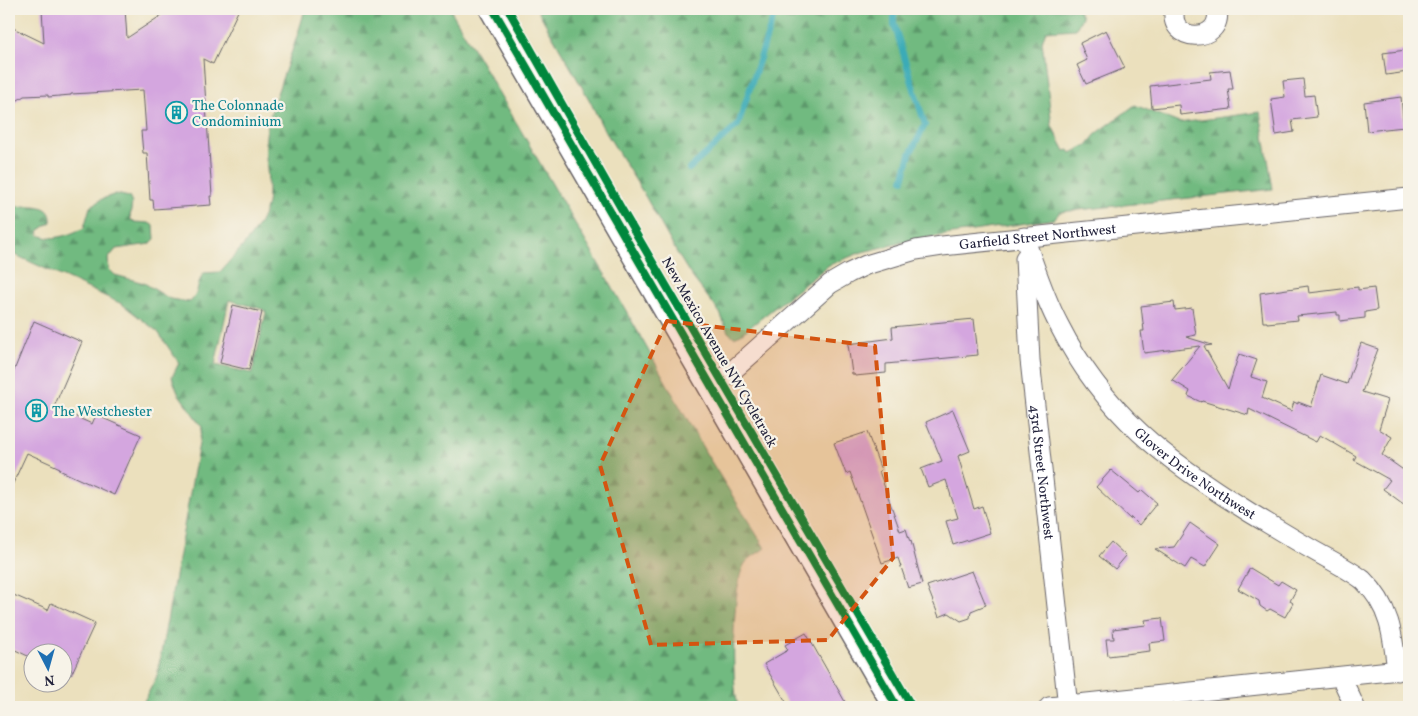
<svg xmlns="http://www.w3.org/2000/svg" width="1418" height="716" font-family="Vollkorn,serif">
  <defs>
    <pattern id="forest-firs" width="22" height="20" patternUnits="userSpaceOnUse" patternTransform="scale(1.25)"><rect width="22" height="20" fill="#71ba80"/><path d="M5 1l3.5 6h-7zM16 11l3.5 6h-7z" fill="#5c976a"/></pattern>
  </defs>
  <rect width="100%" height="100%" fill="#f7f3e8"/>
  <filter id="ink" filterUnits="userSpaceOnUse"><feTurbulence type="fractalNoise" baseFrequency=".02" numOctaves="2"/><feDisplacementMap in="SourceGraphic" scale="10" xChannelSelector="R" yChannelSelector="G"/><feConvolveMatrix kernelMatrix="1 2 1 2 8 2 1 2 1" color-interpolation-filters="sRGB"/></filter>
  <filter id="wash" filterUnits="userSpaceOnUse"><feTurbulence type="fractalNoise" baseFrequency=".0096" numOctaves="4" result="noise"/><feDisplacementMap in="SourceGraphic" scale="20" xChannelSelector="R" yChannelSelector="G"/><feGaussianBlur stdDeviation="1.12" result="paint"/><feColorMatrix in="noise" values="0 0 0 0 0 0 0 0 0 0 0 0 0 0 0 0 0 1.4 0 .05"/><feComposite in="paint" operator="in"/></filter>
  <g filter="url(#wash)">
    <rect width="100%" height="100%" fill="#ebe0bd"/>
    <path fill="url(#forest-firs)" stroke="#4a6e5e" fill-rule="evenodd" d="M305,9h145l175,300 82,146 58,93c-6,5 -17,10 -21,17 -12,21 -13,118 -6,142h-597l16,-31 45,-249 -24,-34 -6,-16 7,-14 -21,-31 -36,-28 -113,-52v-45c14,0 44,-7 42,15l-13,9 1,4c15,7 31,-1 45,-7l6,-21 12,-8 14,-5 13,3 3,6 -2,15 4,4 15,1 5,3 1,13 -5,5 -34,5 -8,10 1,10 6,6 29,8 26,16 20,3c10,-9 6,-19 14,-29l16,-1c19,-23 48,-47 48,-79 1,-23 -6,-46 0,-69 10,-39 27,-76 37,-115zM229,300l33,9 4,3 -14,61 -37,-8z
      M537,9h541l4,8 -6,12 -30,2 -4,10 10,85 13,25 4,-1 2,3 16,-8 9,-11 39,-29 44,18 81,-11 13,77 -213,23 -6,7 -136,20 -56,13 -33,13 -88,69 -7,3 -6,-5 -8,-19 -30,-39 -13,-21 -33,-59 -42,-68 -12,-25z"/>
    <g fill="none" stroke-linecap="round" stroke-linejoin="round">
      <path stroke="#3babb7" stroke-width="6" d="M894,9v15l31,101 -15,29 -7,26
        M689,169l49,-44 38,-116"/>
    </g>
    <g id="blocks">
      <path fill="#d4a6df" d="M42,9h83l2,29 44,-29h68l-26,55 -10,-5 9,137h-2l1,9 -57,4 -1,-9h-3l-3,-47h-4l-2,-22h5l-3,-41 -72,4v1l-23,2v-2l-24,1 -15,10v-80l35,17z
        M1106,30l19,38 -39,16 -9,-19 10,-5 -7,-17z
        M1406,50l2,22 -22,3 -3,-22z
        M1230,70l3,19h-5l3,20 -51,6 -1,-10 -27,3 -2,-22 61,-7 -1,-7z
        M1303,79l2,17 9,-1 3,22 -25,3 2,12 -18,3 -5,-36 14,-2 -2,-16z
        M1401,97l3,30 -37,4 -3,-29z
        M1308,286l1,7 49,-6v3l16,-2 3,22 -12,2v6l-25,3v-6h-3v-3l-40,4 1,4 -31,3v-1h-4l-3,-29z
        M1174,302l1,8 17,-2 4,27 -10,2 26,8 -8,1 24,43 11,-35 18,6 -6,17 16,5 -5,16 29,13 3,-9 4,2v-2l13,5 10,-32 26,9 14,-41 17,6 -16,43 26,8 -9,29 13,8 -10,18 27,19v34l-26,-19 7,-9 -36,-20 2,-4 -36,-21 -4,7 -67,-33 -1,6 -46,-14 -1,1 -13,-6 2,-5 -18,-11 28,-34 -56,7 -3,-22h3l-3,-25z
        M233,305l29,7 -13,58 -29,-7z
        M974,319l4,36 -92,9v9l-31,3 -1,-2h-2l-4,-30 45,-6 -1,-11z
        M34,321l48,21 -28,65 38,17 4,-9 45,20 -27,60 -55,-25 1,-2 -33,-15 -18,39v-109z
        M953,410l17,41 -12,5 16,53 8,-3 8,27 -37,12 -7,-24 12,-3 -12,-38 -18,7 -7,-18 21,-8 -16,-39z
        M867,432l14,38 -2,1 21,60 6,-2 4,13 1,-1 11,43 -14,4 -10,-30 -16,5 -32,-91 -4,2 -12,-31z
        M1111,470l28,23 3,-3 15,13 -18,22 -8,-8 -1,2 -34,-32z
        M1190,523l30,21 -15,23 -14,-8 -6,9 -30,-19 19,-2z
        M1111,542l15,14 -11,13 -16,-13z
        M1250,568l28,17 3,-4 15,9 -6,11 3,2 -8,14 -15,-8 -3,2 -7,-5 -1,-5 -21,-12z
        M972,571l14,34 -15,6 -1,7 -9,3 -12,-8 -10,4 -12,-31z
        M9,593l39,17 3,-7 44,20 -24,52 -9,-4v-17h-30v4l-23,-11z
        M1162,618l3,23 -16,2 1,8 -42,5 -2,-17h8l-1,-10 33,-4 -1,-5z
        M806,633l42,74h-59l-25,-43 24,-14 -3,-5z"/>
    </g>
  </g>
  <g filter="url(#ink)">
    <use href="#blocks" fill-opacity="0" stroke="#686468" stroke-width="1"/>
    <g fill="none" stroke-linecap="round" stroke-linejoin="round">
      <defs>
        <g id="street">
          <path d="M1175,9c-9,34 49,36 42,0"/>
          <path id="s1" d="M1024,237c11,30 20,60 35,88 45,89 108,136 190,187 20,12 41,25 62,37 17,10 36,19 52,31 27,26 30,55 34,91"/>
          <path id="s2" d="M1025,258l5,102 38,347"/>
          <path id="s3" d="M713,388l117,-104 19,-11 17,-8 50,-15 26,-4 467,-48"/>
          <path d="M1341,677l14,30"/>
          <path d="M1049,707l360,-38"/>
        </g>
        <path id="secondary" d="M493,9l404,698"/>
      </defs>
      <use href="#street" stroke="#686468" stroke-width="21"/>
      <use href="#secondary" stroke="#686468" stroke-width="29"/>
      <use href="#street" stroke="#fff" stroke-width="19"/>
      <use href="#secondary" stroke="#fff" stroke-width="26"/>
      <defs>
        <path id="cycleway" d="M493,9l404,698
          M508,9l113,199 291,499"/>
      </defs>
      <use href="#cycleway" stroke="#f7f3e8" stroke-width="11"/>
      <use href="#cycleway" stroke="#00873e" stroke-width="8"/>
    </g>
  </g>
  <path fill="#d45411" fill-opacity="0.2" stroke="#d45411" stroke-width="4" stroke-dasharray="10 6" stroke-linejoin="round" d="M667,321l208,25 18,212 -65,82 -177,5 -51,-180z"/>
  <defs>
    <symbol id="building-ring" viewBox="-11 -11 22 22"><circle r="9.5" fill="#f7f3e8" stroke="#0f9aa8" stroke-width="1.5"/><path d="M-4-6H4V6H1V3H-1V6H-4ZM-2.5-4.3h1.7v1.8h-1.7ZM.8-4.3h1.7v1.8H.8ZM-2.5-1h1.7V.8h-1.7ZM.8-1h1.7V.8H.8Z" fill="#0f9aa8"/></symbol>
  </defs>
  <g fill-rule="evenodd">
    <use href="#building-ring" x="164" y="100" width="25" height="25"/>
    <use href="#building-ring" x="24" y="398" width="25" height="25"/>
  </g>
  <g text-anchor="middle" stroke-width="4.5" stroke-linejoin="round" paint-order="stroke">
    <g font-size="14" fill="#0d838f" stroke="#f7f3e8" text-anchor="start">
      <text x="192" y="110">The Colonnade<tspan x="192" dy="16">Condominium</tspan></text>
      <text x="52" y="416">The Westchester</text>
    </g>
    <g font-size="14" fill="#22223b" stroke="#f7f3e8">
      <text dy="5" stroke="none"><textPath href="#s3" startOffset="372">Garfield Street Northwest</textPath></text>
      <text transform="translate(720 352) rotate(60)" y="5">New Mexico Avenue NW Cycletrack</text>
      <text dy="5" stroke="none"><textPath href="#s2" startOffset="215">43rd Street Northwest</textPath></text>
      <text dy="5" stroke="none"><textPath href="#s1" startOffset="299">Glover Drive Northwest</textPath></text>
    </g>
  </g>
  <rect width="1418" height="716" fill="none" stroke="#f7f3e8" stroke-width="30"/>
  <g transform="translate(48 668) rotate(174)"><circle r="24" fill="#f7f3e8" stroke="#a29fa3"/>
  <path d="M0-4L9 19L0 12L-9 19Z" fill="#1f6fb2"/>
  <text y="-8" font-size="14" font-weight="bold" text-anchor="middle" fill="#22223b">N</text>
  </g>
</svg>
